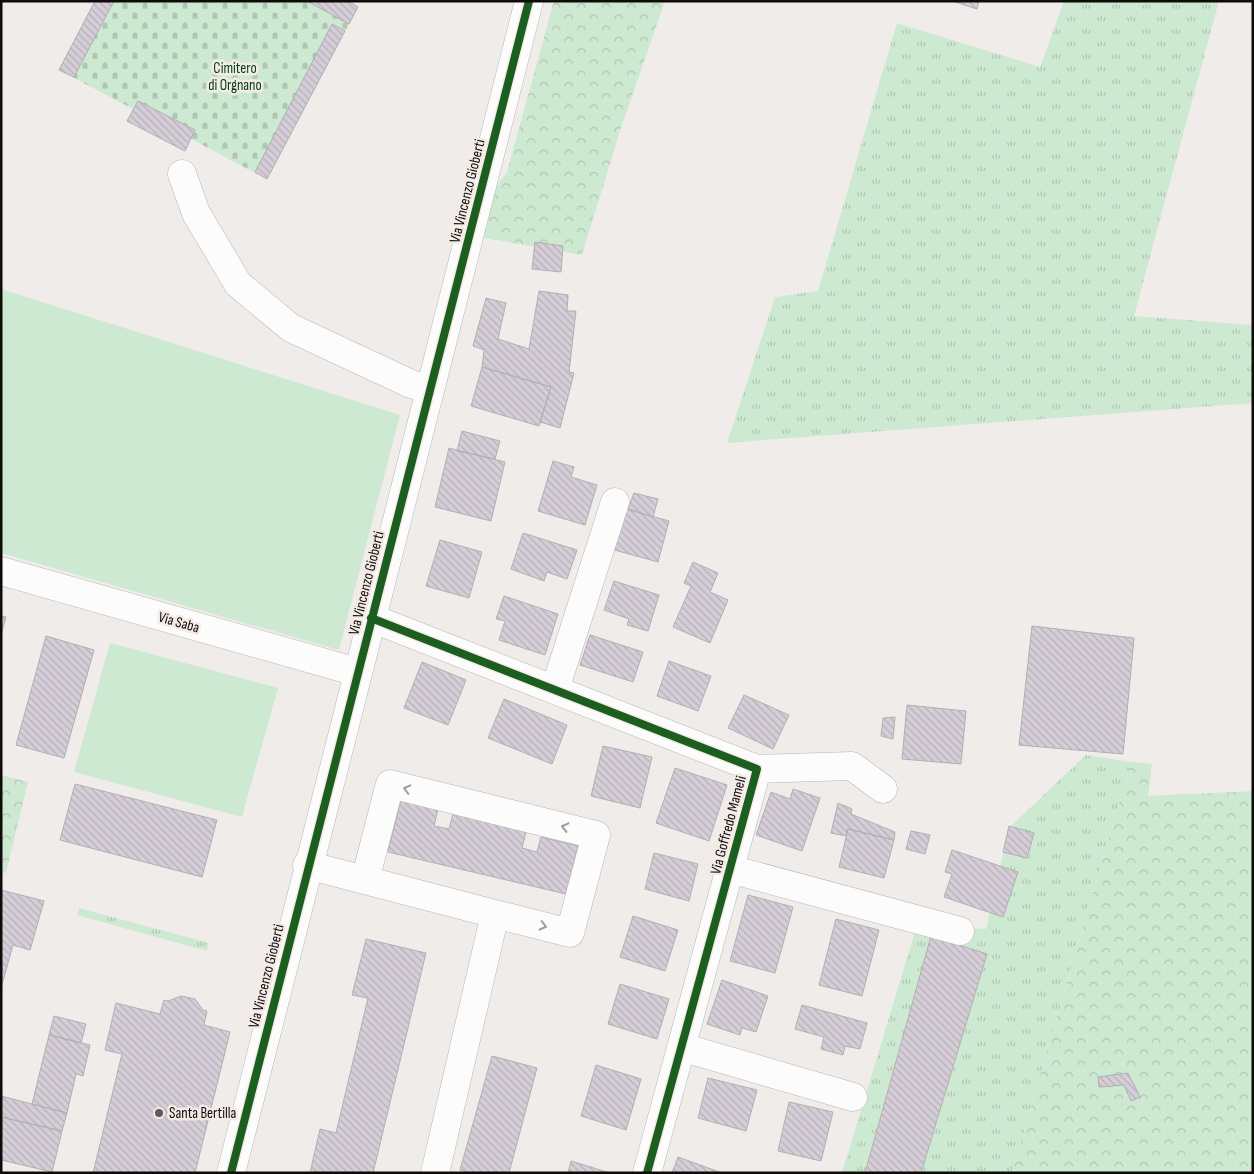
<svg xmlns="http://www.w3.org/2000/svg" width="1254" height="1174" font-family="'Sofia Sans Condensed',sans-serif">
  <defs>
    <pattern id="grass-tufts" width="24" height="20" patternUnits="userSpaceOnUse" patternTransform="scale(1.25)"><rect width="24" height="20" fill="#cee9d1"/><path d="M3 7l-1-3M5 7V3M7 7l1-3M15 17l-1-3M17 17v-4M19 17l1-3" fill="none" stroke="#b0c6b2"/></pattern>
    <pattern id="cemetery-stones" width="16" height="16" patternUnits="userSpaceOnUse" patternTransform="scale(1.25)"><rect width="16" height="16" fill="#cee9d1"/><path d="M2 7V4a2 2 0 0 1 4 0v3zM10 15v-3a2 2 0 0 1 4 0v3z" fill="#b0c6b2"/></pattern>
    <pattern id="park-crowns" width="20" height="18" patternUnits="userSpaceOnUse" patternTransform="scale(1.25)"><rect width="20" height="18" fill="#cee9d1"/><path d="M2 6a3 3 0 1 1 6 0M12 15a3 3 0 1 1 6 0" fill="none" stroke="#b0c6b2"/></pattern>
    <pattern id="building-back-hatch" width="6" height="6" patternUnits="userSpaceOnUse" patternTransform="scale(1.25)"><rect width="6" height="6" fill="#d5ced8"/><path d="M-1 5l2 2M0 0l6 6M5-1l2 2" fill="none" stroke="#b6b0b8"/></pattern>
  </defs>
  <rect width="100%" height="100%" fill="#f0ecea"/>
  <path fill="url(#grass-tufts)" d="M1064,1h155l-85,315 119,9v78l-526,40 48,-146 43,-6 79,-268 143,44z
    M1086,755l45,7 -119,411h-170l75,-248 69,4 23,-101z
    M79,908l130,35 -2,8 -130,-36z"/>
  <path fill="url(#cemetery-stones)" d="M95,1h253l10,6 -91,172 -76,-40 -6,12 -58,-30 6,-12 -74,-39z"/>
  <path fill="url(#park-crowns)" d="M554,1h111l-46,133 -37,121 -102,-18 15,-49 12,-16z
    M1131,762l21,2 -4,32 105,-5v382h-241z
    M1,775l27,7 -22,91 -5,-1z"/>
  <path fill="#cee9d1" d="M1,289l399,126 -61,235 -338,-97z
    M110,643l168,45 -36,129 -168,-45z"/>
  <path fill="url(#building-back-hatch)" stroke="#b1afb0" d="M95,1h19l-40,76 -15,-7z
    M307,1h41l10,6 -9,17z
    M952,1h27l-2,8z
    M332,24l13,7 -78,148 -12,-7z
    M138,101l57,29 -10,21 -58,-30z
    M535,242l28,4 -2,26 -29,-3z
    M539,291l29,4 -1,16h9l-7,61 5,1 -14,55 -20,-6 11,-35 -69,-20 2,-17 -11,-4 13,-48 20,5 -8,36 31,10z
    M482,367l69,20 -12,39 -68,-20z
    M462,431l38,10 -5,18 -38,-8z
    M449,448l56,14 -14,59 -56,-14z
    M553,461l21,6 -3,10 26,8 -12,40 -47,-14z
    M634,493l24,6 -5,18 -25,-8z
    M623,508l46,13 -11,41 -47,-13z
    M523,533l54,17 -10,29 -20,-7 -3,9 -33,-12z
    M440,540l42,12 -13,46 -43,-12z
    M693,562l25,11 -8,19 18,8 -18,43 -37,-16 18,-41 -7,-3z
    M614,581l45,14 -11,36 -21,-6 2,-6 -25,-9z
    M504,596l54,18 -13,41 -46,-15 6,-19 -9,-2z
    M1,616l5,1 -5,18z
    M1032,626l102,12 -11,116 -104,-9z
    M590,635l53,17 -10,30 -53,-17z
    M46,636l48,14 -30,108 -48,-13z
    M669,661l42,15 -13,35 -41,-15z
    M422,662l44,18 -18,45 -44,-17z
    M744,695l45,20 -16,34 -45,-21z
    M504,699l63,26 -15,39 -64,-26z
    M907,705l59,6 -5,53 -59,-5z
    M895,717l-2,22 -12,-3 2,-18z
    M603,746l49,11 -12,51 -49,-12z
    M675,768l52,17 -18,56 -53,-18z
    M75,784l142,36 -15,57 -142,-37z
    M793,789l27,9 -18,53 -46,-16 15,-43 19,7z
    M401,800l37,9 -4,17 15,3 4,-15 73,18 -4,16 15,4 4,-15 37,9 -12,48 -178,-42z
    M838,803l14,6 -1,5 44,18 -1,8 -46,-11 -2,7 -15,-3z
    M1009,826l25,7 -7,25 -24,-6z
    M848,829l46,11 -10,38 -45,-11z
    M911,831l19,4 -5,19 -19,-5z
    M952,850l66,22 -15,45 -59,-20 8,-23 -7,-2z
    M654,853l44,11 -9,37 -44,-12z
    M1,890l43,11 -14,49 -17,-5 -12,43z
    M748,895l45,12 -18,66 -45,-12z
    M633,916l45,14 -13,41 -45,-14z
    M836,919l43,11 -17,66 -43,-11z
    M931,936l56,18 -66,219h-56z
    M366,939l60,14 -53,220h-63l10,-44 16,4 32,-135 -16,-3z
    M722,980l46,16 -12,36 -14,-4 -2,7 -33,-11z
    M620,984l49,15 -12,40 -49,-15z
    M181,996l14,3 8,11 4,1 -3,14 26,7 -35,141h-102l29,-119 -17,-4 11,-47 44,11 4,-14 4,1z
    M802,1005l65,18 -7,26 -15,-3 -2,9 -22,-6 3,-12 -29,-8z
    M54,1016l32,8 -5,19 -32,-8z
    M49,1035l41,10 -7,31 -7,-2 -9,39 -35,-9z
    M492,1056l45,12 -28,105h-38l-11,-3z
    M596,1065l45,14 -15,51 -45,-14z
    M1128,1073l12,24 -9,4 -7,-16 -25,2 -1,-10z
    M708,1078l49,12 -11,41 -48,-13z
    M1,1096l66,17 -5,18 -61,-14z
    M789,1102l44,10 -12,49 -43,-10z
    M1,1117l61,14 -10,41 -51,-12z
    M678,1157l44,16h-50z
    M571,1161l39,12h-42z"/>
  <g fill="none" stroke-linecap="round" stroke-linejoin="round">
    <defs>
      <path id="minor" d="M182,174l14,39 42,71 53,44 120,56 19,5
        M1,571l356,101
        M371,618l386,151 -110,404
        M555,689l60,-187
        M757,769l95,-3 31,23
        M307,865l188,49 -60,259
        M730,869l230,62
        M365,880l25,-96 206,51 -26,98 -75,-19
        M681,1047l172,50
        M231,1173l298,-1172"/>
    </defs>
    <use href="#minor" stroke="#b9b6b4" stroke-width="29"/>
    <use href="#minor" stroke="#fdfcfc" stroke-width="28"/>
    <defs>
      <path id="cycleway" d="M371,618l386,151 -110,404
        M231,1173l298,-1172"/>
    </defs>
    <use href="#cycleway" stroke="#f4ebe6" stroke-width="11"/>
    <use href="#cycleway" stroke="#1b5e20" stroke-width="8"/>
  </g>
  <defs><path id="oneway-chevron" d="M-2-3.5L2.5 0L-2 3.5" fill="none" stroke-width="1.6" stroke-linecap="round" stroke-linejoin="round" transform="scale(1.25)"/></defs>
  <g stroke="#9d9c9b">
    <use href="#oneway-chevron" transform="translate(407 789) rotate(-166)"/>
    <use href="#oneway-chevron" transform="translate(565 827) rotate(-166)"/>
    <use href="#oneway-chevron" transform="translate(543 926) rotate(14)"/>
  </g>
  <circle fill="#5d5a58" stroke="#f4ebe6" stroke-width="2" cx="159" cy="1113" r="5"/>
  <g text-anchor="middle" stroke-width="5" stroke-linejoin="round" paint-order="stroke">
    <g font-size="15" fill="#00431a" stroke="#f4ebe6">
      <text x="235" y="73">Cimitero<tspan x="235" dy="17">di Orgnano</tspan></text>
    </g>
    <g font-size="15" fill="#0e0b09" stroke="#f4ebe6">
      <text transform="translate(467 191) rotate(-76)" y="5">Via Vincenzo Gioberti</text>
      <text transform="translate(366 583) rotate(-76)" y="5">Via Vincenzo Gioberti</text>
      <text transform="translate(179 622) rotate(16)" y="5">Via Saba</text>
      <text transform="translate(728 825) rotate(-75)" y="5">Via Goffredo Mameli</text>
      <text transform="translate(266 976) rotate(-76)" y="5">Via Vincenzo Gioberti</text>
    </g>
    <g font-size="15" fill="#0e0b09" stroke="#f4ebe6" text-anchor="start">
      <text x="169" y="1118">Santa Bertilla</text>
    </g>
  </g>
  <rect width="1254" height="1174" fill="none" stroke="#0e0b09" stroke-width="5"/>
</svg>
